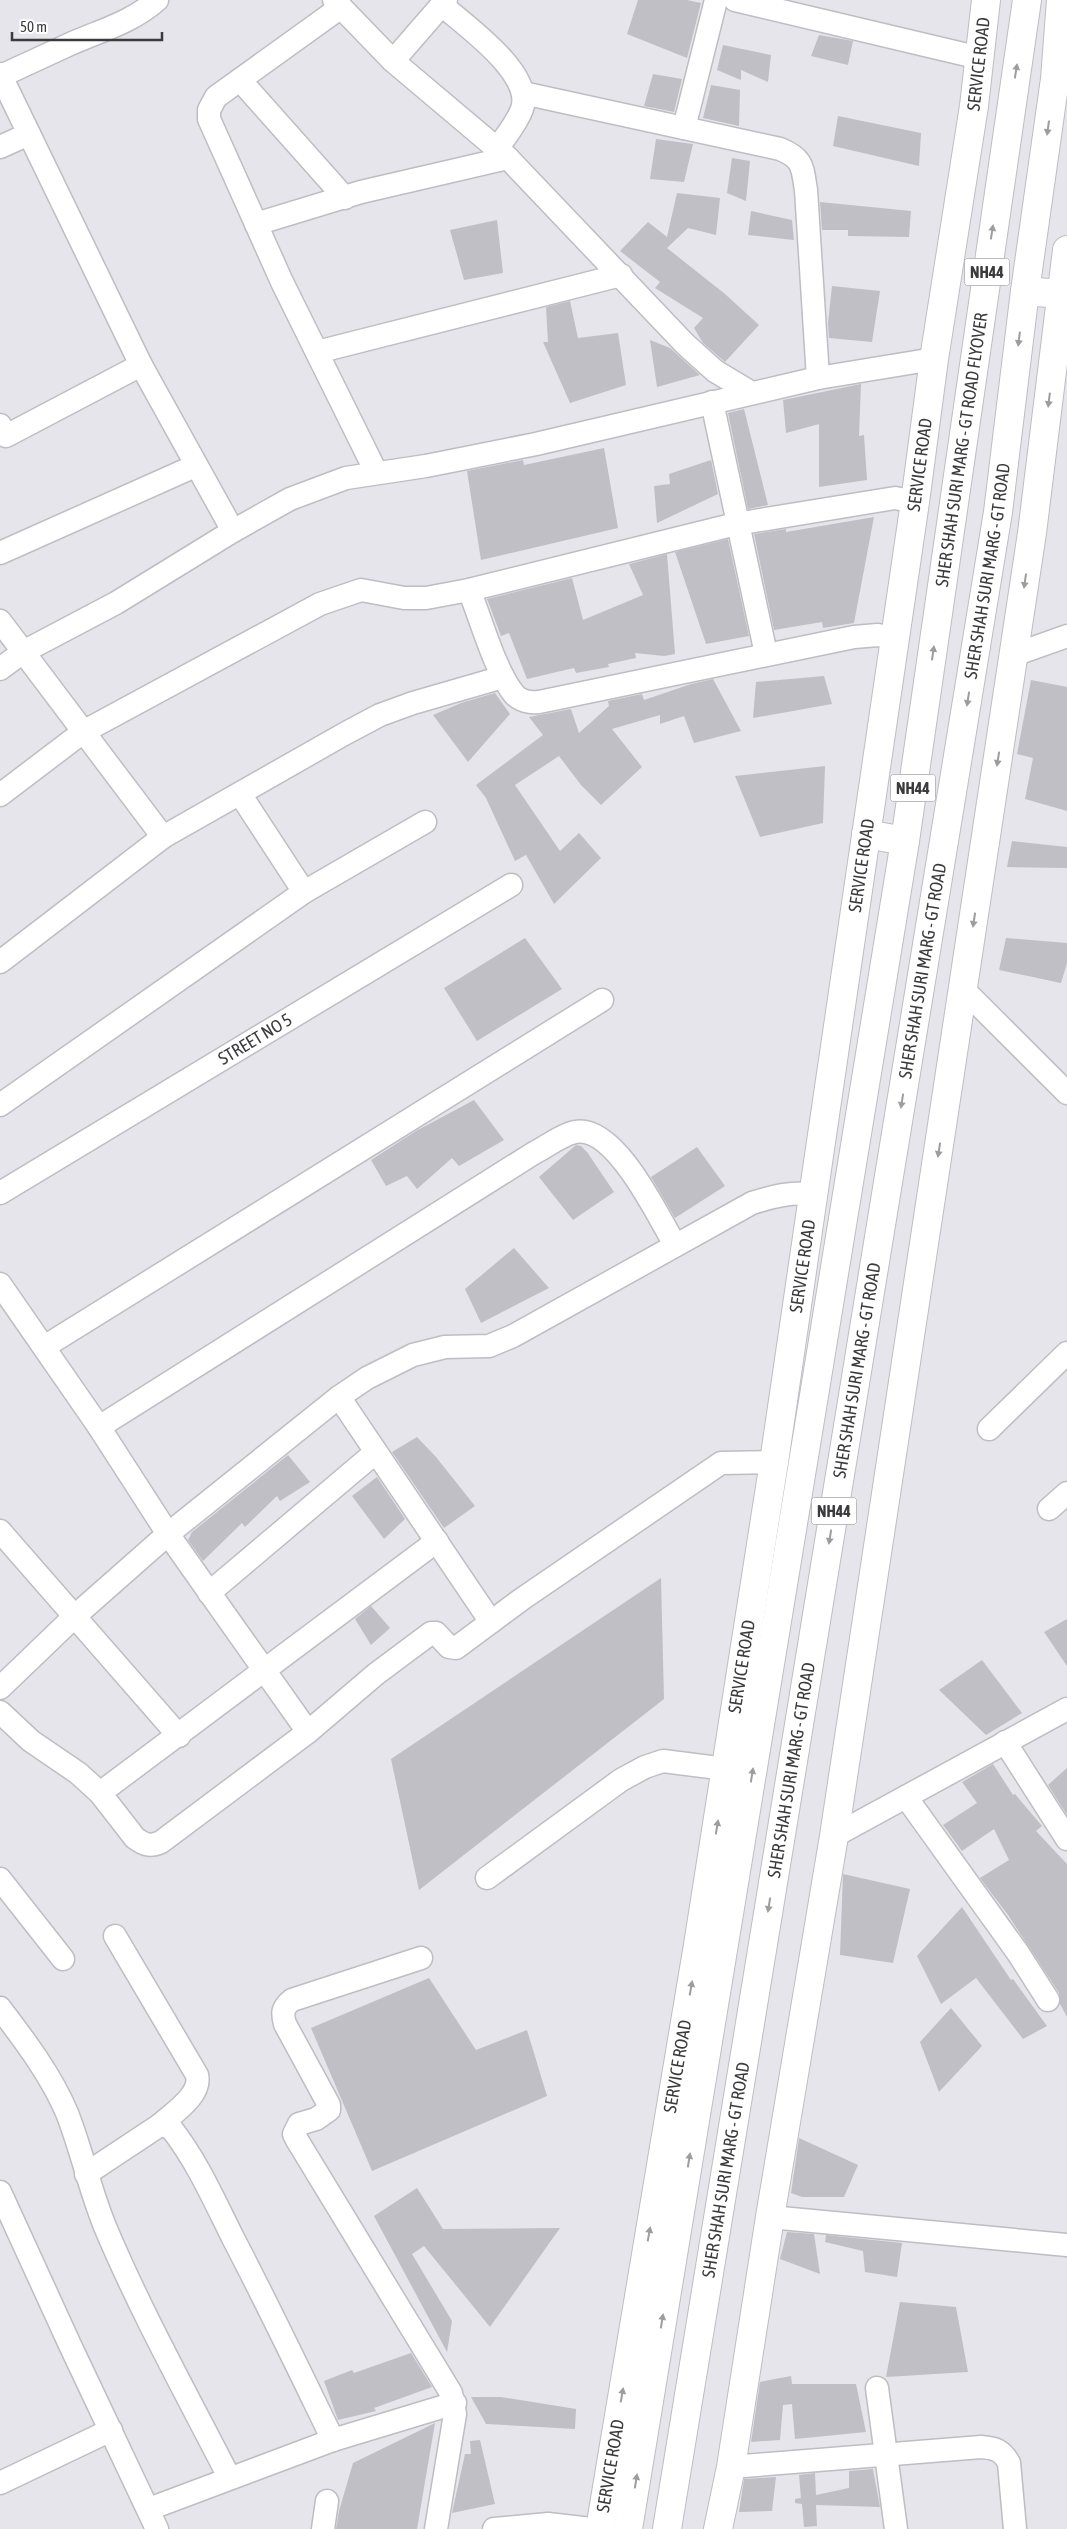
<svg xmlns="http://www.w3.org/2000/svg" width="1067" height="2529" font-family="'Asap Condensed',sans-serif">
  <rect width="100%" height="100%" fill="#e6e5eb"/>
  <path fill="#bfbfc5" d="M638,0h49l14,3 -14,55 -60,-24z
    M819,35l34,6 -5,24 -37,-9z
    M723,45l48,10 -3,27 -27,-12v10l-24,-10z
    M653,74l29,5 -8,33 -30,-6z
    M711,85l29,5 -1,36 -36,-8z
    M838,116l83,17 -2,33 -86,-20z
    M656,139l37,5 -9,38 -34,-3z
    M732,158l18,3 -4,40 -19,-8z
    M677,193l43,5 -4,37 -28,-7 -21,20 58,46 34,31 -34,37 -22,-19 -9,-15 9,-10 -48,-30 5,-6 -40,-31 28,-29 19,15z
    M820,202l91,9 -2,26 -61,-1v-6h-26z
    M751,211l41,9 2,20 -46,-5z
    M497,220l6,53 -39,7 -14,-50z
    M832,286l48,5 -8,51 -43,-4 -1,-15z
    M570,301l8,37 40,-5 8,52 -56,18 -27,-61h5l-2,-35z
    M650,340l20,8 30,27 -43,12z
    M861,384l-2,52 5,-1 3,45 -48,7v-63l-33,9 -3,-33z
    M744,409l24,96 -20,4 -20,-96z
    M604,448l14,80 -137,32 -14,-89 56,-11 1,5z
    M711,460l7,34 -61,29 -3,-37 16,-2 -1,-10z
    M874,517l-20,106 -31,5 -1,-6 -48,8 -20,-96 32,-5v3z
    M728,539l21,97 -43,8 -31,-92z
    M667,554l8,100 -11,2 -29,-3 1,5 -28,6 1,3 -33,6 -2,-5 -47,11 -18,-46 -8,3 -14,-37 85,-21 11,42 60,-25 -14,-31z
    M824,676l8,28 -79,14 3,-36z
    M713,679l28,52 -47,12 -10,-27 -24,8v-9l-48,14 30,38 -41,38 -20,-20 -22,-29 -44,29 45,66 19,-18 22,25 -47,46 -28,-49 -11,6 -29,-63 -10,-13 67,-50 -14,-18 42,-8 8,24 30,-27 -1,-5 34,-7 2,6 47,-16z
    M1031,680l36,7v124l-42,-12 8,-41 -16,-4z
    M495,693l15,21 -42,48 -35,-47 28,-12z
    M825,766l-2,57 -63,14 -25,-61z
    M1012,841l55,6v21l-60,-1z
    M525,938l37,51 -85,52 -33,-53z
    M1006,938l61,5v20l-6,20 -62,-13z
    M474,1100l30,40 -45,26 -7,-8 -35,31 -10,-13 -21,10 -15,-26 45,-29z
    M576,1145l5,1 6,6 27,40 -41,28 -34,-43z
    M697,1147l28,39 -50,32 -24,-41z
    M514,1248l35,40 -68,35 -16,-34z
    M417,1437l19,20 39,49 -31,22 -52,-76z
    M288,1455l22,27 -30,19 -3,-5 -32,31 -3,-4 -39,38 -15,-21 4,-8z
    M377,1477l28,42 -21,20 -32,-43z
    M661,1578l3,121 -245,191 -28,-131z
    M371,1606l19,22 -19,17 -16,-26z
    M1067,1619v47l-23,-34z
    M982,1660l40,53 -36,22 -47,-45z
    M993,1764l20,31 2,-1 27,32 -6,5 31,33v153l-7,-13 -1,-11 -51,-78 -28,-37 29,-18 -15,-31 -32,22 -19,-26 34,-22 -15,-21z
    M1067,1768v47l-19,-30z
    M843,1874l67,15 -17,74 -53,-8z
    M962,1907l49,73 2,-1 34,47 -24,13 -47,-61 -35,26 -24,-48z
    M429,1978l47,72 51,-20 20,66 -175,75 -61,-143z
    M951,2008l31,38 -43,46 -19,-50z
    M799,2138l59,27 -14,32h-42l-11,-4z
    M417,2188l26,41 117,-1 -70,99 -66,-81 -12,8 40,67 -5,31 -73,-136z
    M787,2232l27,2 6,40 -40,-15z
    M826,2235l76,8 -5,34 -32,-5 -2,-21 -38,-9z
    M900,2302l56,5 12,65 -82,5z
    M411,2353l21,34 -58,21 2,3 -38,9 -14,-39 28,-11 2,3z
    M791,2376l1,8h64l10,48 -71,7 -3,-35 -9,1 -3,35 -29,2 9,-60z
    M471,2397h30l75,12 -1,20 -89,-5z
    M435,2423l-18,106h-81l3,-18 14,-48z
    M480,2440l15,64 -43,9 13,-59h6l-1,-13z
    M873,2469l7,38 -64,-2 1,21 -13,1 -2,-23 -7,-1v-4l6,-1 -2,-23 16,-2 1,22 33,-7v-17z
    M776,2477l-4,34 -33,1 5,-33z"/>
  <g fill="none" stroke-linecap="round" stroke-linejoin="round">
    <defs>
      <g id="minor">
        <path d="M334,0l59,61 115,97 177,186 30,27 35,21"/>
        <path d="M735,0l245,58"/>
        <path d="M443,6c23,20 91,68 79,103 -5,14 -17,28 -25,40"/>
        <path d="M341,7l-125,90 -7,13v9l73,163 94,190"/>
        <path d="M393,61l53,-61"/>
        <path d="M0,74l141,291 92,166"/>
        <path d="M1,76c22,-10 45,-21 67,-31 31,-14 63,-22 89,-45"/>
        <path d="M240,80l105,118"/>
        <path d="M523,93l257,56c24,10 22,18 26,41l12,188"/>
        <path d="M684,128l32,-128"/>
        <path d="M0,147l29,-13"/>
        <path d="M256,224l105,-32 147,-34"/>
        <path d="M317,352l304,-77"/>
        <path d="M712,402l54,252"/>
        <path d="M0,425l6,11 135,-71"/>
        <path d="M0,553l195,-87"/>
        <path d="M469,590c12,29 26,81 45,104 6,7 16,9 25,8l315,-65 24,-2 17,3"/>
        <path d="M0,621l163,216"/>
        <path d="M1014,655l53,-19"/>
        <path d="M0,669l23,-17 93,-49 117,-72 57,-32 56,-21 80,-12 110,-22 282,-66 116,-19"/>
        <path d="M240,794l64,98"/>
        <path d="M0,795l83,-63 237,-128 41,-14 43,8h22l43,-8 267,-66 159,-26 20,4"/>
        <path d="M0,962l163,-125 183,-104 34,-18 33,-12 90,-26"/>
        <path d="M964,990l103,103"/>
        <path d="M0,1105l304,-213 121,-70"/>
        <path id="s1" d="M0,1193l511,-308"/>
        <path d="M0,1284l99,143 69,107 140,198"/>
        <path d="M44,1347l558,-347"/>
        <path d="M339,1397l152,225"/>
        <path d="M99,1427l435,-274c12,-6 27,-18 41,-21 40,-8 83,84 100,113"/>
        <path d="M989,1429l78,-76"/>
        <path d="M1049,1509l18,-16"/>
        <path d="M0,1531l179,205"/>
        <path d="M209,1593l167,-141"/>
        <path d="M0,1688l75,-72 93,-82 171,-137 28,-19 46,-23 32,-8 44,-1 24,-10 239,-133c22,-7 38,-11 62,-9"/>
        <path d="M0,1712l31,29 47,32 22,20 35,45c10,7 15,9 26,4l147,-110 68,-58 55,-41h5l13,14 7,1 66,-49 199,-136 53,-1"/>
        <path d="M1005,1742l62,97"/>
        <path d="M100,1793l337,-252"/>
        <path d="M906,1797l112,156 30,47"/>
        <path d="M834,1836l233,-127"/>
        <path d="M487,1878l134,-98 24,-13 18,-6 63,8"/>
        <path d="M0,1879l63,80"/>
        <path d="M115,1936l82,139c5,20 -24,38 -37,50"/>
        <path d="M421,1958l-129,42c-10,8 -10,13 -7,24l44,81v5l-13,9 -17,5 -5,10 3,6 154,253 4,21 -19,115"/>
        <path d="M0,2008c25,33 51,67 67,105 15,38 23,78 39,116 36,85 81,166 123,248"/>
        <path d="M86,2174l74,-49 11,3c26,33 43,72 62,110 35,67 67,134 100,202"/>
        <path d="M0,2192l70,153 87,184"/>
        <path d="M770,2217l297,28"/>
        <path d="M877,2388l19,141"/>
        <path d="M731,2467l250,-20c14,1 21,3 28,16l6,66"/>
        <path d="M0,2483l111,-53"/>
        <path d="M149,2509l184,-69 122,-37"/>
        <path d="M323,2529l4,-28"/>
        <path d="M494,2529l54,-5 43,5"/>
      </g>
      <g id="major">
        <path id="s2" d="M600,2529l98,-584 76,-483 141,-960 19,-143 40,-253 12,-106"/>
        <path d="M718,2529l13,-62 39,-250 64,-381 198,-1303 35,-283"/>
      </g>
      <g id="highway">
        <path d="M1025,291l35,3"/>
        <path d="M866,834l39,7"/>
        <path id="s3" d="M628,2529l277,-1688 122,-841"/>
        <path id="s4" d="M667,2529l331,-2017 27,-221 30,-212 6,-79"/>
      </g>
    </defs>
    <use href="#minor" stroke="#bebdc3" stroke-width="25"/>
    <use href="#major" stroke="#bebdc3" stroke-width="30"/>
    <use href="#highway" stroke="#bebdc3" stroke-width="30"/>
    <use href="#minor" stroke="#fff" stroke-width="22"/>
    <use href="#major" stroke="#fff" stroke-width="28"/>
    <use href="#highway" stroke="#fff" stroke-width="28"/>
  </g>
  <defs><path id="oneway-solid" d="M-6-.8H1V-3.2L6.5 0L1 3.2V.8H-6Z" transform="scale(1.25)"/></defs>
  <g fill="#9d9d9e">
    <use href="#oneway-solid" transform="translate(1016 71) rotate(-81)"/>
    <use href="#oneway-solid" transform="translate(1048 128) rotate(98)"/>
    <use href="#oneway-solid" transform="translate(992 232) rotate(-81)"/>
    <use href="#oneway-solid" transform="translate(1019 339) rotate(97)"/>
    <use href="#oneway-solid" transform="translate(1049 400) rotate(97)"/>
    <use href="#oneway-solid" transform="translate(1025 581) rotate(98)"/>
    <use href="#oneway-solid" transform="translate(933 653) rotate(-82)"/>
    <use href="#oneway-solid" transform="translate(968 699) rotate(99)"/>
    <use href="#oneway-solid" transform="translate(998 759) rotate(99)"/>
    <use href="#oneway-solid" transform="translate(974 920) rotate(99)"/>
    <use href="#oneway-solid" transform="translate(902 1101) rotate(99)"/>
    <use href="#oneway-solid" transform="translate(939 1150) rotate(99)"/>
    <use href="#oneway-solid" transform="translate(830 1537) rotate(99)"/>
    <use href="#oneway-solid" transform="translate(752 1775) rotate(-81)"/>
    <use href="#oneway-solid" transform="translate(717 1827) rotate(-81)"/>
    <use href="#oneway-solid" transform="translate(769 1905) rotate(99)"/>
    <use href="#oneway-solid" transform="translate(691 1988) rotate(-80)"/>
    <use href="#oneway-solid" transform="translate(689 2160) rotate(-81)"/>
    <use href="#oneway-solid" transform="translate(649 2234) rotate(-80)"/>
    <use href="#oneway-solid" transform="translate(662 2321) rotate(-81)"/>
    <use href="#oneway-solid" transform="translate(622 2395) rotate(-80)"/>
    <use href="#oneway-solid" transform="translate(636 2481) rotate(-81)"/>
  </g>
  <g text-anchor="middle" stroke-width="5" stroke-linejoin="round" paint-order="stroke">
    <g fill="#fff" stroke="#767677" stroke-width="1">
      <rect x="964.5" y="258.5" width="45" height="27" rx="4"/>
      <rect x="890.5" y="774.5" width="45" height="27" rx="4"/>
      <rect x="811.5" y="1497.5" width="45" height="27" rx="4"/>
    </g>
    <g font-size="16" font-weight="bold" fill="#3b3b3d">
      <text x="987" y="278">NH44</text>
      <text x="913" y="794">NH44</text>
      <text x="834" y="1517">NH44</text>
    </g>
    <g font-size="18" fill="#3b3b3d" stroke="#fff">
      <text dy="6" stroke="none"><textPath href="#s2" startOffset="2494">SERVICE ROAD</textPath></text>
      <text dy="6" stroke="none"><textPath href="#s3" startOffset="2106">SHER SHAH SURI MARG - GT ROAD FLYOVER</textPath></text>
      <text dy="6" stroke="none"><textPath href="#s2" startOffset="2089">SERVICE ROAD</textPath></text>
      <text dy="6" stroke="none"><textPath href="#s4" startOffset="1984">SHER SHAH SURI MARG - GT ROAD</textPath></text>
      <text dy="6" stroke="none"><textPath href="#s2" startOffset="1684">SERVICE ROAD</textPath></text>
      <text dy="6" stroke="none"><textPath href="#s4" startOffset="1579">SHER SHAH SURI MARG - GT ROAD</textPath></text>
      <text dy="6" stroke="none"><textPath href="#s1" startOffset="298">STREET NO 5</textPath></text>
      <text dy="6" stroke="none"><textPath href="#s2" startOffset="1279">SERVICE ROAD</textPath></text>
      <text dy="6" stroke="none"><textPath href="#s4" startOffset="1174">SHER SHAH SURI MARG - GT ROAD</textPath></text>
      <text dy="6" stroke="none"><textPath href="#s2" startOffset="874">SERVICE ROAD</textPath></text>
      <text dy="6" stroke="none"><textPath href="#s4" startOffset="769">SHER SHAH SURI MARG - GT ROAD</textPath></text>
      <text dy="6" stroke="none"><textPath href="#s2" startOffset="469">SERVICE ROAD</textPath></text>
      <text dy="6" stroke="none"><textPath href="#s4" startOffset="364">SHER SHAH SURI MARG - GT ROAD</textPath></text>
      <text dy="6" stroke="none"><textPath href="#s2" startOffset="64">SERVICE ROAD</textPath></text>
    </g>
  </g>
  <path d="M12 32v8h150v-8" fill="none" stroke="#3b3b3d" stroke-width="2.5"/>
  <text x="20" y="32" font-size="15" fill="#3b3b3d" stroke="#ffffff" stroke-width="4" paint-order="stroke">50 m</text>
</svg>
